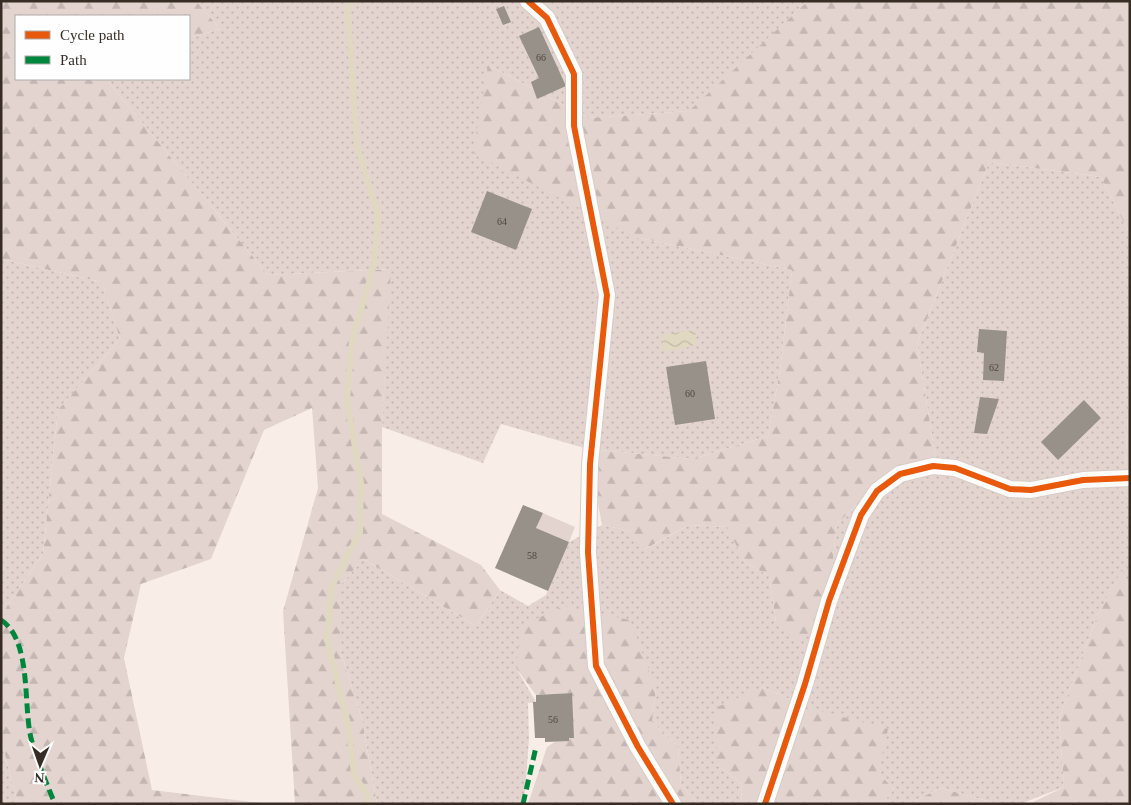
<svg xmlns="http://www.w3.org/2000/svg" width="1131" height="805" font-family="Georgia,serif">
  <defs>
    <pattern id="green-dots" width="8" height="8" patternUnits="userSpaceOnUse" patternTransform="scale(1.25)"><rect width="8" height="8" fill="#e4d4d0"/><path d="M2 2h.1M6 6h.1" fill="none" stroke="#c4b6b2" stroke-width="1.8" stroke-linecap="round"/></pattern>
    <pattern id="forest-firs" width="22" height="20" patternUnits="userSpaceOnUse" patternTransform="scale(1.25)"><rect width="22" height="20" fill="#e4d4d0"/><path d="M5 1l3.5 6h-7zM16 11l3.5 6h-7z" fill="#c4b6b2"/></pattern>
    <pattern id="water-waves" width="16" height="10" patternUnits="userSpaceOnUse" patternTransform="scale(1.25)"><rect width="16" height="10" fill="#e0d8c1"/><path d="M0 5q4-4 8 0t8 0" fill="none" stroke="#c1baa6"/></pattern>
  </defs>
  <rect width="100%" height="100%" fill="#f8eee7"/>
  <path fill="url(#green-dots)" d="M196,1h612l-118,110 -101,7 -101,-53 147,172 157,33 -12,100 -12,66 -75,23 -105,-10 -87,-25 -18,39 -101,-36 8,-158 -122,6 -157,-190 -3,-6h81v-41l31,-9z
    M989,162l112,15 29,58v139l-6,115 6,14v91l-8,-24 -26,49 -37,100 5,68 -44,17h-22l-57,-16 -33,16h-26l12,-15 -82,-80 -50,-22 -44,78 24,19 -1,20h-43l-17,-19 -3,-38 -26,-25 4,-33 -140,-21 20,34 -8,1 1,36 -5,65h-147l-15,-84 -22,-71v-63l23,-27 113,67 24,-36 28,16 18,-11 23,-53 33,-17 28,6 16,18 43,-24 39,2 17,35 24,14 7,46 55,-46 6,-52 39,-38 60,-26 -19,-116z
    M1,259l101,23 18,57 -62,71 -15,144 -42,61z
    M1,739l17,65h-17z"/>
  <path fill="url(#forest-firs)" d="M1,1h195l24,28 -31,9v-22h-173v63h92l3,6 157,190 123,-6 -9,158v87l99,51 19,25 -24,36 -113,-67 -23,27v63l22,71 15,84h-82l-12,-193 35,-123 -6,-80 -48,22 -53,129 -70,25 -17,74 28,132 117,14h-251l-17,-65v-124l42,-61 15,-144 62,-71 -18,-57 -101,-23z
    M808,1h322v234l-29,-58 -112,-15 -72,182 19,116 -60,26 -39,38 -6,52 -20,58 -15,9 -20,-21 -7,-46 -24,-14 -18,-35 -38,-2 -44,24 -15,-18 -28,-6 -14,-76 105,10 75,-23 12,-66 12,-100 -157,-33 -162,-84 15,-88 101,53 100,-7z
    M1130,374v129l-6,-14z
    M1122,569l8,25v210h-101l35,-17 -5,-68 37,-100z
    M564,606l66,14 26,69 -4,33 26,25 3,38 17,19h-170l19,-57 9,-6 15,-48 -35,2 -20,-27 5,-42z
    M762,687l50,22 76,20 -10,44 16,16 -12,15h-141l1,-20 -24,-19 -3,-57z
    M941,788l57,16h-90z"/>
  <path fill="#e4d4d0" d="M543,513l32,14 -6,15 -33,-14z"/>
  <path fill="url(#water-waves)" d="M695,330l2,14 -17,6 -18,1 -1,-16z"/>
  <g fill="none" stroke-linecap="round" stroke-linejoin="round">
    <path stroke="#e0d8c1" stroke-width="6" d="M351,1l-3,11 9,133 21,70 -4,50 -22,76 -5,60 14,81 -1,50 -28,54 -5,53 21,85 6,50 14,22 -1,8"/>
  </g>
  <path fill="#98918a" d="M504,6l7,16 -8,3 -7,-16z
    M539,27l27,59 -29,13 -6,-17 8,-4 -20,-42z
    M487,191l45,18 -16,41 -45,-18z
    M979,329l28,2 -3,50 -21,-1 1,-27 -7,-1z
    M706,361l9,58 -40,6 -9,-58z
    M980,397l19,2 -12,35 -13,-1z
    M1084,400l17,18 -43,42 -17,-18z
    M523,505l20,8 -7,15 33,14 -21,49 -53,-23z
    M572,693l2,45h-5v3l-24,1v-4h-10l-2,-36h3v-7z"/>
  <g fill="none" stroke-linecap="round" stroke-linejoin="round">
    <defs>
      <path id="street" d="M528,1l19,17 27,56v52l33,169 -17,169 -2,88 8,114 42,81 35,57
        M765,804l40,-120 24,-83 32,-86 16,-24 23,-17 33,-8 22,2 55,21 21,1 52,-10 47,-2"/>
    </defs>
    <use href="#street" stroke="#d6ccc5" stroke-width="18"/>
    <use href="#street" stroke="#fefcfb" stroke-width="16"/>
    <path stroke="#00873e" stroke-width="5" stroke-dasharray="10 5" stroke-linecap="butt" d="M1,620c31,20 22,86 30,118 6,23 15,44 24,66
      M523,804l13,-57"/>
    <defs>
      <path id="cycleway" d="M528,1l19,17 27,56v52l33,169 -17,169 -2,88 8,114 42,81 35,57
        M765,804l40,-120 24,-83 32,-86 16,-24 23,-17 33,-8 22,2 55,21 21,1 52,-10 47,-2"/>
    </defs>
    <use href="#cycleway" stroke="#fefefe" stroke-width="9"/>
    <use href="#cycleway" stroke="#e8590c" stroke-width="6"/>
  </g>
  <g text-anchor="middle" stroke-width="5" stroke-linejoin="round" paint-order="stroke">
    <g font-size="10" fill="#4f463e">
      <text x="541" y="61">66</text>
      <text x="502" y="225">64</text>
      <text x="994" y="371">62</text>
      <text x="690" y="397">60</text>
      <text x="532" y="559">58</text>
      <text x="553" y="723">56</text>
    </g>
  </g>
  <rect width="1131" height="805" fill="none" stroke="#372d25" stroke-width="5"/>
  <rect x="15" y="15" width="175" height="65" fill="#fefefe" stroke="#aeaaa7"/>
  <rect x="25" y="31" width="25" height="8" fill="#e8590c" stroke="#aeaaa7"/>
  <text x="60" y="40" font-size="15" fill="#372d25">Cycle path</text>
  <rect x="25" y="56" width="25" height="8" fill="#00873e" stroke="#aeaaa7"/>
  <text x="60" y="65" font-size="15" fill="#372d25">Path</text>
  <g transform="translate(40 765) rotate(182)" stroke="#fefefe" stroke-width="4" paint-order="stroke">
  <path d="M0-4L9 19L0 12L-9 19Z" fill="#372d25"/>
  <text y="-8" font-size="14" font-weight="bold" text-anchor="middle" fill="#372d25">N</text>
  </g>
</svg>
